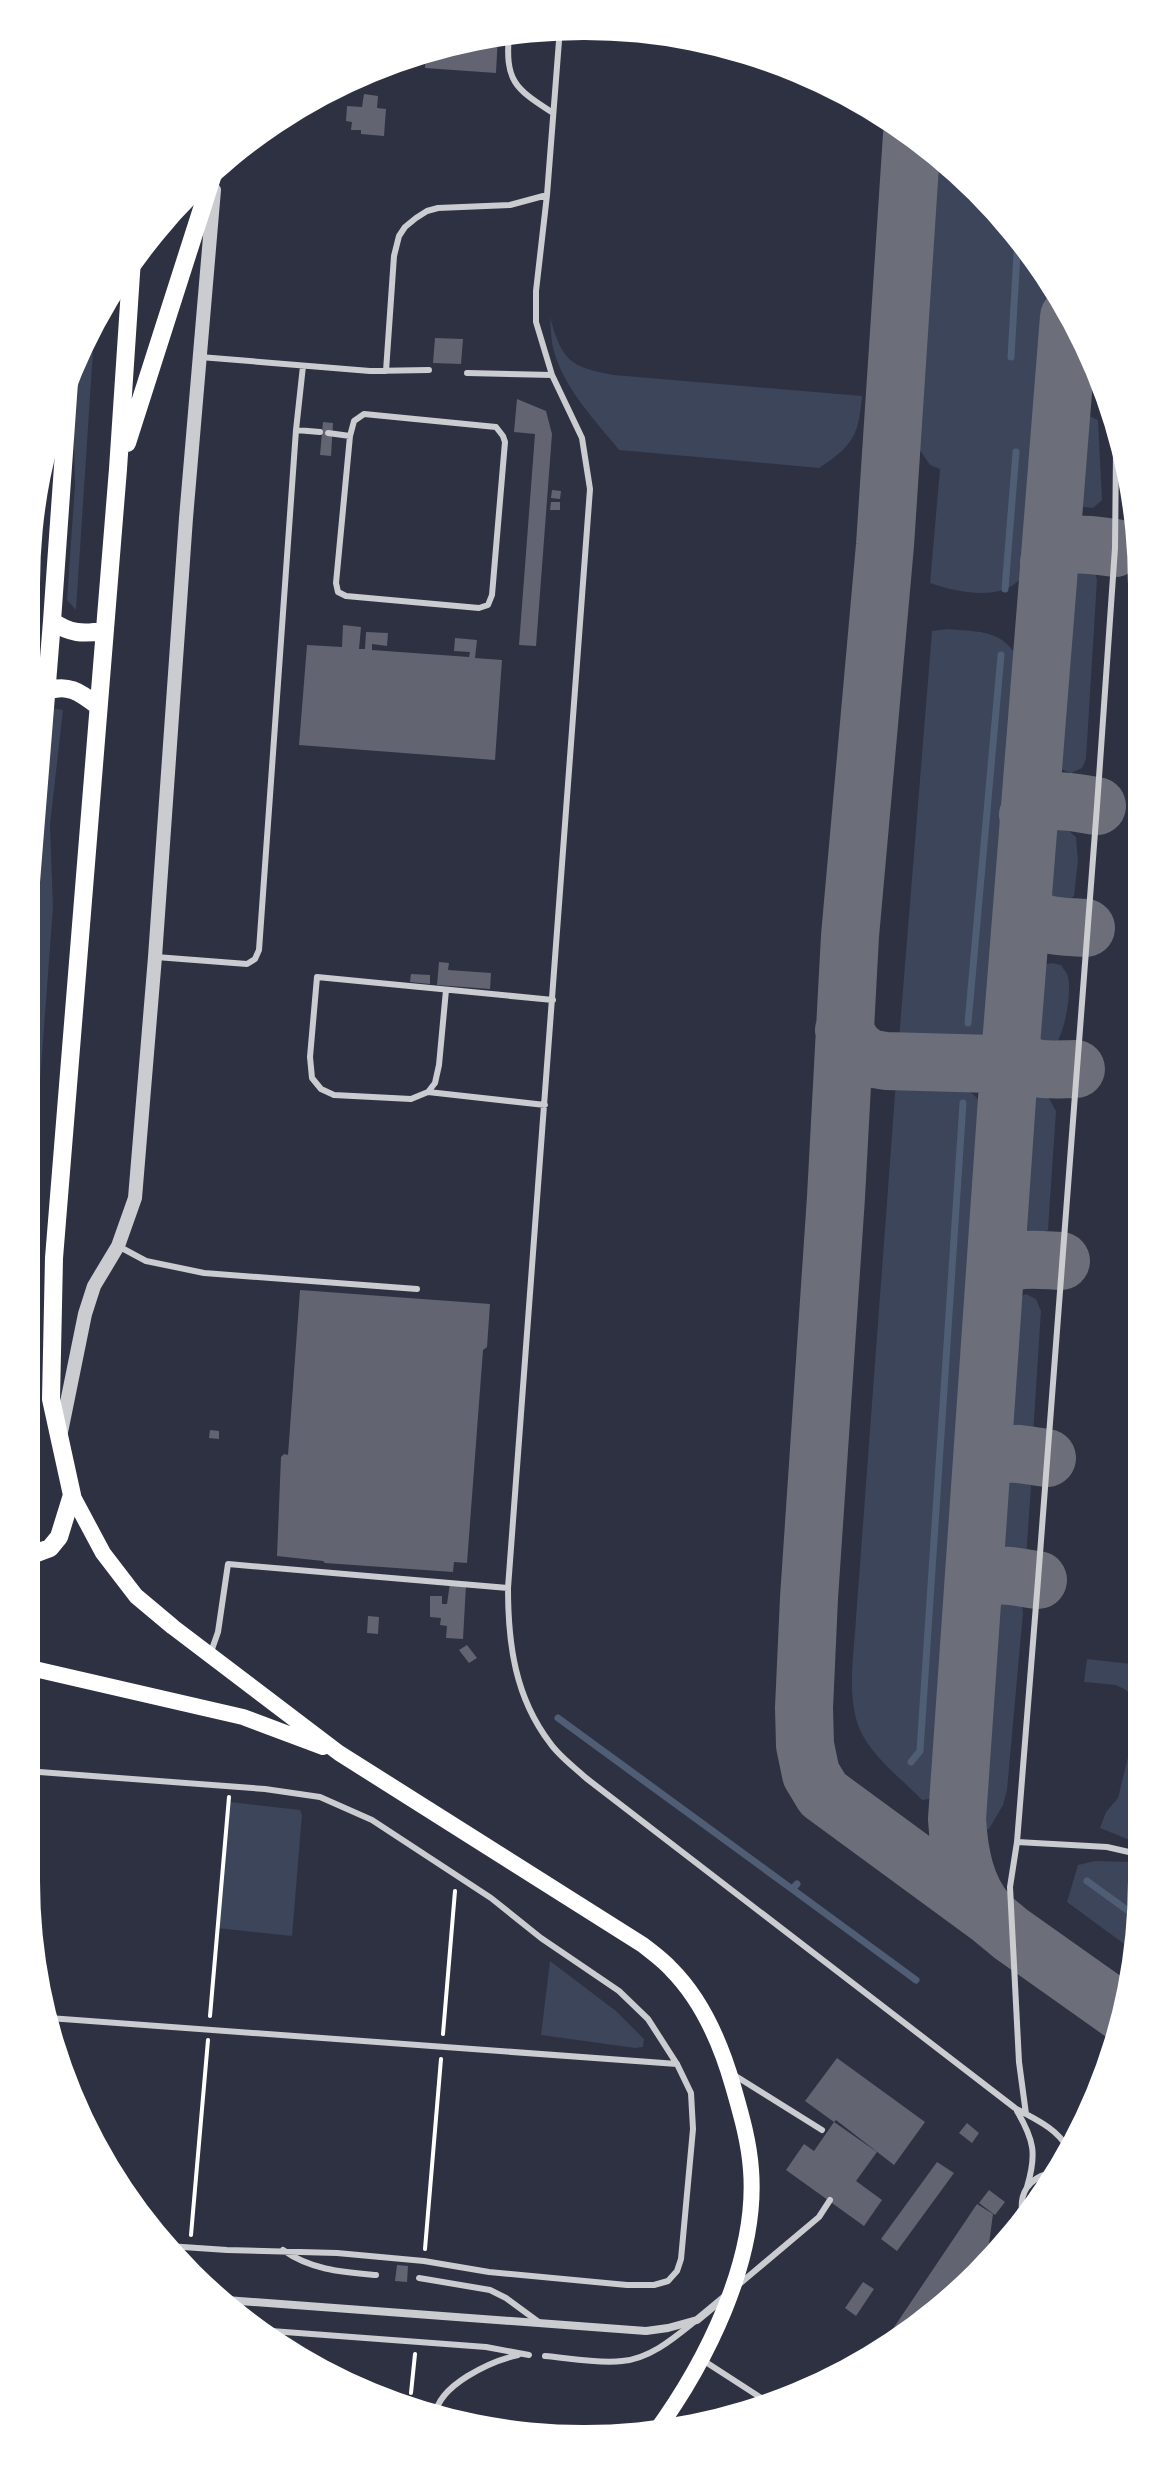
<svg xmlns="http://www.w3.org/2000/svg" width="1168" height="2465" font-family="'Zilla Slab',serif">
  <rect width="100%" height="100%" fill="#2d3142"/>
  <path fill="#3c4559" d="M938,156l89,89 22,38 -20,278c-3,6 -5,13 -8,17 -20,24 -66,14 -91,5l10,-114 -10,-4 -13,-19z
    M550,317c12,44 20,50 64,58l248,21c-3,39 -9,50 -43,72l-200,-18c-23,-29 -52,-58 -64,-95 -4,-12 -4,-25 -5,-38z
    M95,321l-19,289 -9,-10 8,-116 -2,-74 3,-53z
    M1087,415l11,5 4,80 -9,8 -10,-1 -11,-13 5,-74z
    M1079,566l15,1 3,13 -11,179 -4,9 -11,5 -13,-5 -7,-9 13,-174 4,-10z
    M948,629c35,3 60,1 74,39l-28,357c-5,8 -8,16 -16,21 -18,11 -60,-1 -79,-7l33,-408z
    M52,708l11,2 -13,115 3,82 -27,363v-239l22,-293z
    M1060,828l9,3 7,6 2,24 -4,35 -13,9h-6l-14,-11c1,-22 -6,-57 19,-66z
    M1052,963l9,2c2,4 6,7 7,12 4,13 -3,60 -15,70 -7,6 -15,7 -25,7l7,-81 8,-8z
    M896,1081c24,1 59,-2 78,14 5,4 7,11 9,17l-49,679 -5,8 -7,1c-20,-21 -50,-43 -62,-70 -14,-33 -6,-77 -4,-112z
    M1034,1086l10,4 12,21 -8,119 -10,7c-11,0 -16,-4 -22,-13l10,-131 2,-6z
    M1026,1294l10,5 5,12 -8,124 -5,6 -9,1 -10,-3 -7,-12 -2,-13 8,-104 7,-11z
    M26,1435l10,64 -1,12 -9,10z
    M1015,1476l11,1 5,9 -5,74 -17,3 -10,-9 -7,-12 4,-47 8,-14z
    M1001,1596l16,2 5,7 1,8 -16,177 -4,15 -14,24 -9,3 -10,-2 13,-220 7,-9z
    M1087,1659l54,6 1,180 -42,-17 6,-16 12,-14 20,-82 -2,-16 -10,-10 -10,-5 -32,-3z
    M230,1802l70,8 2,5 -10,121 -75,-8z
    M1095,1861l38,1 9,4 -7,86 -68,-50 11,-37z
    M550,1961l66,50 28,28 -1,8 -8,1 -94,-13z"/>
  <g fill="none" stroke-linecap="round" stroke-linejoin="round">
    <path stroke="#4f5d75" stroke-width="7" d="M1011,357l7,-121
      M1005,589l11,-137
      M968,1023l33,-368
      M558,1718l234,171 5,-5
      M911,1762l9,-11 43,-648
      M1087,1881l51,37
      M792,1889l124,91"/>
    <path stroke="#6c6f7a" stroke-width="58" d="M912,135l-27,410 -35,391 -14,261 -27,401 -5,110 1,37 6,29 12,20 165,121 23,19 113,80
      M1049,562c9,-26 44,-16 66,-14
      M1028,815c18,-22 44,-12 69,-9
      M1022,908c17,21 39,18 64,20
      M844,1030l10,17 14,11 18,3 107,3
      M1011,1052c15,22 42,17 65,17
      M996,1273c16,-18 42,-13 65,-12
      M982,1468c17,-22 40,-13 65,-10
      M973,1592c17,-25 38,-15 65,-12
      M988,1914c-23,-26 -29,-61 -31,-95l52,-749 60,-753"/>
  </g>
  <path fill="#626471" d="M498,34l-2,39 -71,-5 1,-16 50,-15z
    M364,94l14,2 -1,12 9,1 -2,27 -23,-2v-4h-10l1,-8 -6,-1 1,-15 15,1z
    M435,338l28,1 -2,25 -28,-1z
    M517,399l29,12 6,23 -16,212 -17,-1 16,-211 -21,-2z
    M323,422l10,1 -2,33 -11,-1z
    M552,490l9,1 -1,8 -9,-1z
    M551,502h9v8h-10z
    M343,625l18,2 -2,22h6l1,-17 22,1 -1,13 -15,-2v6l97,7 1,-5 -16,-1 1,-13 22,2 -2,18 27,2 -7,100 -196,-15 8,-100 35,2z
    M439,962l10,1 -1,7 43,3 -1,16 -53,-4z
    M411,974l19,1v9l-20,-2z
    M300,1290l190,14 -3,43 -4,3 -16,213 -13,-1 -1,10 -128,-9 -2,-2 -46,-5 4,-99 3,-3 4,1z
    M210,1430l9,1v8l-10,-1z
    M450,1583l16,2 -3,54 -17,-1 1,-12 -7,-1 1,-7 -11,-1v-21h12v8h5z
    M1139,1598h2v66l-7,-1z
    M368,1616l11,1 -1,17 -11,-1z
    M467,1645l10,13 -8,5 -10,-13z
    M837,2058l88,64 -31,43 -58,-45 -2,2 -29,-21z
    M834,2122l43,30 -21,29 26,19 -18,26 -78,-56 18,-26 10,7z
    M967,2123l12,10 -7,10 -13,-10z
    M937,2162l17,11 -57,78 -16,-12z
    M989,2190l16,12 -10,13 -16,-12z
    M977,2204l16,10 -7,52 -63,58 -47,30z
    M397,2265l11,1 -1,16 -12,-1z
    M863,2282l11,7 -18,27 -11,-8z"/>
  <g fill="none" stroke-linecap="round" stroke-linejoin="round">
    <path stroke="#fff" stroke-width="4" d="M210,2016l19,-219
      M443,2034l12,-143
      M191,2235l17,-195
      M425,2249l16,-190
      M411,2393l4,-39"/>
    <path stroke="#caccd0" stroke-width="6" d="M560,28l-13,167 -11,96v31l16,53 30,63 8,51 -82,1099c0,56 7,109 42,155 9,13 24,24 36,35l429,330c19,11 40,19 52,39
      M509,33c-4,48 5,55 44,80
      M200,357l170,14 59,-1
      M386,371l8,-115 5,-20 6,-9 11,-9 11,-7 11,-3 72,-3 37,-10
      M467,373l85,2
      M1111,413l5,39
      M364,414l132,13 7,9 2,6 -13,153 -4,10 -9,3 -133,-12 -8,-4 -2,-9 14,-147 4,-15z
      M296,430l24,2
      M328,433l22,3
      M156,957l91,7 8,-5 4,-9 37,-520 7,-64
      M446,990l-7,75 -4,18 -7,9 -17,7 -77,-4 -13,-6 -9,-11 -2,-21 7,-80 236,23
      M428,1092l117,13
      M118,1246l28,15 58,12 213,16
      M211,1652l7,-20 10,-68 280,24
      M26,1771l239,18 55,8 52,23 119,78 50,40 78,53 29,28 29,45 14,29 2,36 -12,130 -4,12 -9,10 -14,4h-27l-138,-13 -65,-11 -87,-8 -110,-3 -59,-4
      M1017,1842l90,5 35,8
      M49,2018l628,46
      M734,2075l88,55
      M1017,2111c17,29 20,43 10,76
      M1026,2114l-7,-52 -9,-175 7,-45 21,-262 59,-774 18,-258 1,-96 6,1
      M1023,2217c-5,-23 5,-39 28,-44
      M283,2250c28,20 59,22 93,25
      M419,2278l71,12 16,8 34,25
      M737,2286l82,-69 11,-17
      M258,2330l228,17 43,8
      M545,2356c23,2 54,8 77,5 27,-2 51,-22 72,-39
      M701,2359l65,42
      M402,2406l34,2
      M435,2416c3,-31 56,-55 83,-61"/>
    <path stroke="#caccd0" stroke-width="8" d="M226,2300l420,31 22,-3 29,-8 29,-24"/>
    <path stroke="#caccd0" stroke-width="14" d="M61,1432l24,-118 9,-28 24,-40 17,-48 20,-241 31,-439 28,-328"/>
    <path stroke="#fff" stroke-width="16" d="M72,1495l31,58 33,43 37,31 166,126 304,192c10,8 20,15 28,24 32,32 50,75 62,117 8,28 16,55 18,84 7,90 -45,193 -97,264
      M26,1667l217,50 80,30"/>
    <path stroke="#fff" stroke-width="18" d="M127,443l88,-275
      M52,621c18,13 31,13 52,10
      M45,692c22,-10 36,1 53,14
      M26,944l26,-323 18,-253
      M26,1557l24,-9 9,-11 13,-42 -21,-96 3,-141 64,-789 14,-210"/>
  </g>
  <path d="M0 0H1168V2465H0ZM584 40H584A544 544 0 0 1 1128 584V1881A544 544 0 0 1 584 2425H584A544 544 0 0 1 40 1881V584A544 544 0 0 1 584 40Z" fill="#fff" fill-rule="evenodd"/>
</svg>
